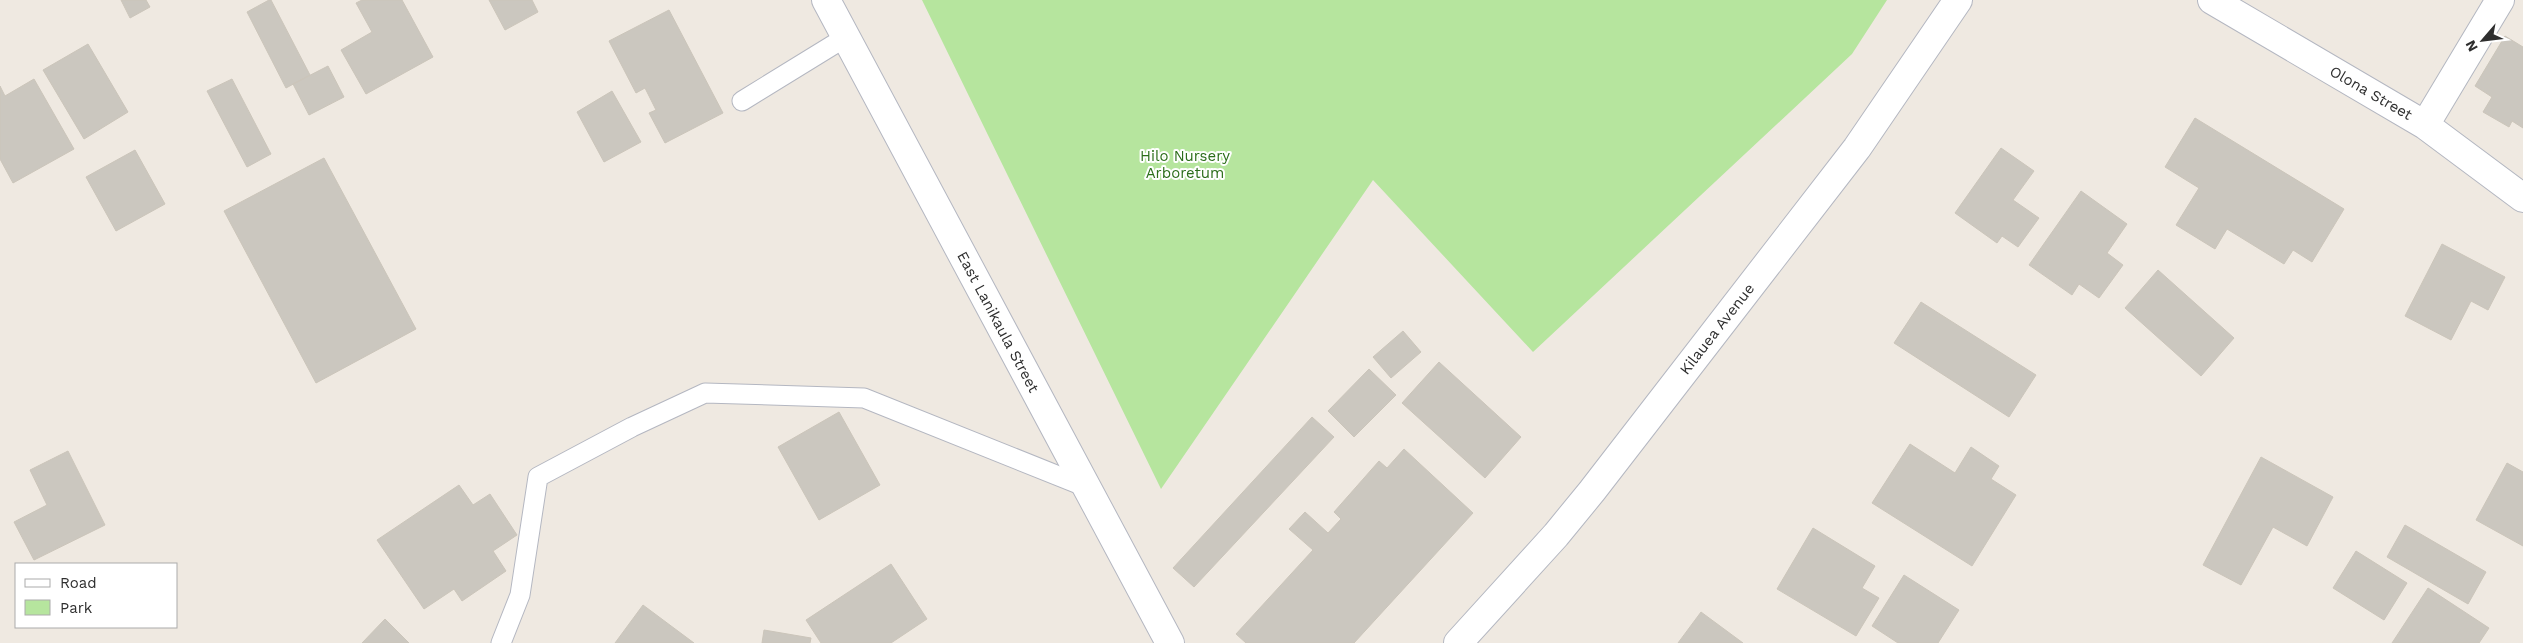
<svg xmlns="http://www.w3.org/2000/svg" width="2523" height="643" font-family="'Work Sans',sans-serif">
  <rect width="100%" height="100%" fill="#efe9e1"/>
  <path fill="#b6e59e" d="M922,0h965l-35,54 -319,298 -160,-172 -212,309z"/>
  <path fill="#cbc7bf" stroke="#cbc5ba" d="M121,0h25l4,7 -20,11z
    M269,0h2l39,75 -24,13 -39,-76z
    M362,0h40l31,57 -67,37 -25,-44 31,-18 -16,-29z
    M489,0h43l6,12 -33,18z
    M669,10l54,103 -58,30 -16,-30 7,-3 -11,-22 -9,5 -27,-52z
    M2505,36l18,11v81l-11,-7 -3,6 -26,-15 9,-15 -17,-11z
    M88,44l40,68 -44,27 -41,-69z
    M328,66l16,31 -35,18 -16,-31z
    M34,79l40,70 -61,34 -13,-24v-73l5,10z
    M232,79l39,75 -24,13 -40,-76z
    M612,91l29,51 -37,20 -27,-50z
    M2195,118l149,91 -32,53 -19,-12 -9,14 -57,-35 -12,20 -39,-24 23,-37 -34,-21z
    M2001,148l33,23 -21,29 26,18 -21,29 -16,-11 -5,7 -42,-30z
    M135,150l30,54 -49,27 -30,-54z
    M324,158l92,171 -100,54 -92,-172z
    M2081,191l46,33 -20,29 16,12 -24,33 -20,-14 -7,11 -43,-30z
    M2442,244l63,33 -17,33 -17,-9 -20,39 -46,-24z
    M2158,270l76,68 -33,38 -76,-68z
    M1921,302l115,73 -27,42 -115,-74z
    M1403,331l18,21 -30,26 -18,-21z
    M1439,362l82,75 -36,41 -83,-75z
    M1369,369l27,26 -42,42 -26,-26z
    M839,412l41,73 -61,35 -41,-73z
    M1312,417l22,20 -140,150 -21,-19z
    M1910,444l45,29 16,-26 28,19 -8,13 25,16 -44,71 -100,-63z
    M1404,449l69,64 -119,130h-108l-10,-9 77,-84 -24,-21 16,-17 23,21 13,-14 -7,-7 45,-51 8,7z
    M68,451l37,74 -71,35 -20,-38 33,-17 -17,-35z
    M2261,457l72,40 -26,49 -34,-19 -32,58 -38,-20z
    M2507,463l16,9v74l-47,-26z
    M459,485l14,20 17,-11 27,41 -24,16 13,20 -44,30 -8,-12 -30,20 -47,-69z
    M2405,525l81,47 -18,32 -81,-47z
    M1813,528l62,38 -13,22 17,10 -23,38 -79,-47z
    M2356,551l51,32 -23,37 -51,-32z
    M891,564l36,55 -36,24h-70l-15,-23z
    M1904,575l55,35 -21,33h-40l-26,-17z
    M2428,588l61,40 -10,15h-87z
    M643,605l51,38h-79z
    M1701,612l42,31h-65z
    M385,619l24,24h-47z
    M764,630l47,8 -1,5h-48z"/>
  <g fill="none" stroke-linecap="round" stroke-linejoin="round">
    <defs>
      <path id="service" d="M742,101l104,-64
        M501,643l19,-48 18,-118 94,-50 73,-34 159,5 222,89"/>
      <path id="minor" d="M826,0l344,643
        M2212,0l213,125 98,73
        M2425,125l75,-125"/>
      <path id="tertiary" d="M1458,643l98,-108 36,-44 265,-343 101,-148"/>
    </defs>
    <use href="#service" stroke="#b4b7c1" stroke-width="21"/>
    <use href="#minor" stroke="#b4b7c1" stroke-width="30"/>
    <use href="#tertiary" stroke="#b4b7c1" stroke-width="30"/>
    <use href="#service" stroke="#fff" stroke-width="19"/>
    <use href="#minor" stroke="#fff" stroke-width="28"/>
    <use href="#tertiary" stroke="#fff" stroke-width="28"/>
  </g>
  <g text-anchor="middle" stroke-width="4" stroke-linejoin="round" paint-order="stroke">
    <g font-size="15" fill="#2e2e2e" stroke="#fff">
      <text transform="translate(2371 93) rotate(30)" y="5">Olona Street</text>
      <text transform="translate(998 322) rotate(62)" y="5">East Lanikaula Street</text>
      <text transform="translate(1717 329) rotate(-52)" y="5">Kilauea Avenue</text>
    </g>
    <g font-size="15" fill="#2c6e1b" stroke="#fff">
      <text x="1185" y="161">Hilo Nursery<tspan x="1185" dy="17">Arboretum</tspan></text>
    </g>
  </g>
  <rect x="15" y="563" width="162" height="65" fill="#ffffff" stroke="#ababab"/>
  <rect x="25" y="579" width="25" height="8" fill="#ffffff" stroke="#ababab"/>
  <text x="60" y="588" font-size="15" fill="#2e2e2e">Road</text>
  <rect x="25" y="600" width="25" height="15" fill="#b6e59e" stroke="#ababab"/>
  <text x="60" y="613" font-size="15" fill="#2e2e2e">Park</text>
  <g transform="translate(2483 40) rotate(242)" stroke="#ffffff" stroke-width="4" paint-order="stroke">
  <path d="M0-4L9 19L0 12L-9 19Z" fill="#2e2e2e"/>
  <text y="-8" font-size="14" font-weight="bold" text-anchor="middle" fill="#2e2e2e">N</text>
  </g>
</svg>
